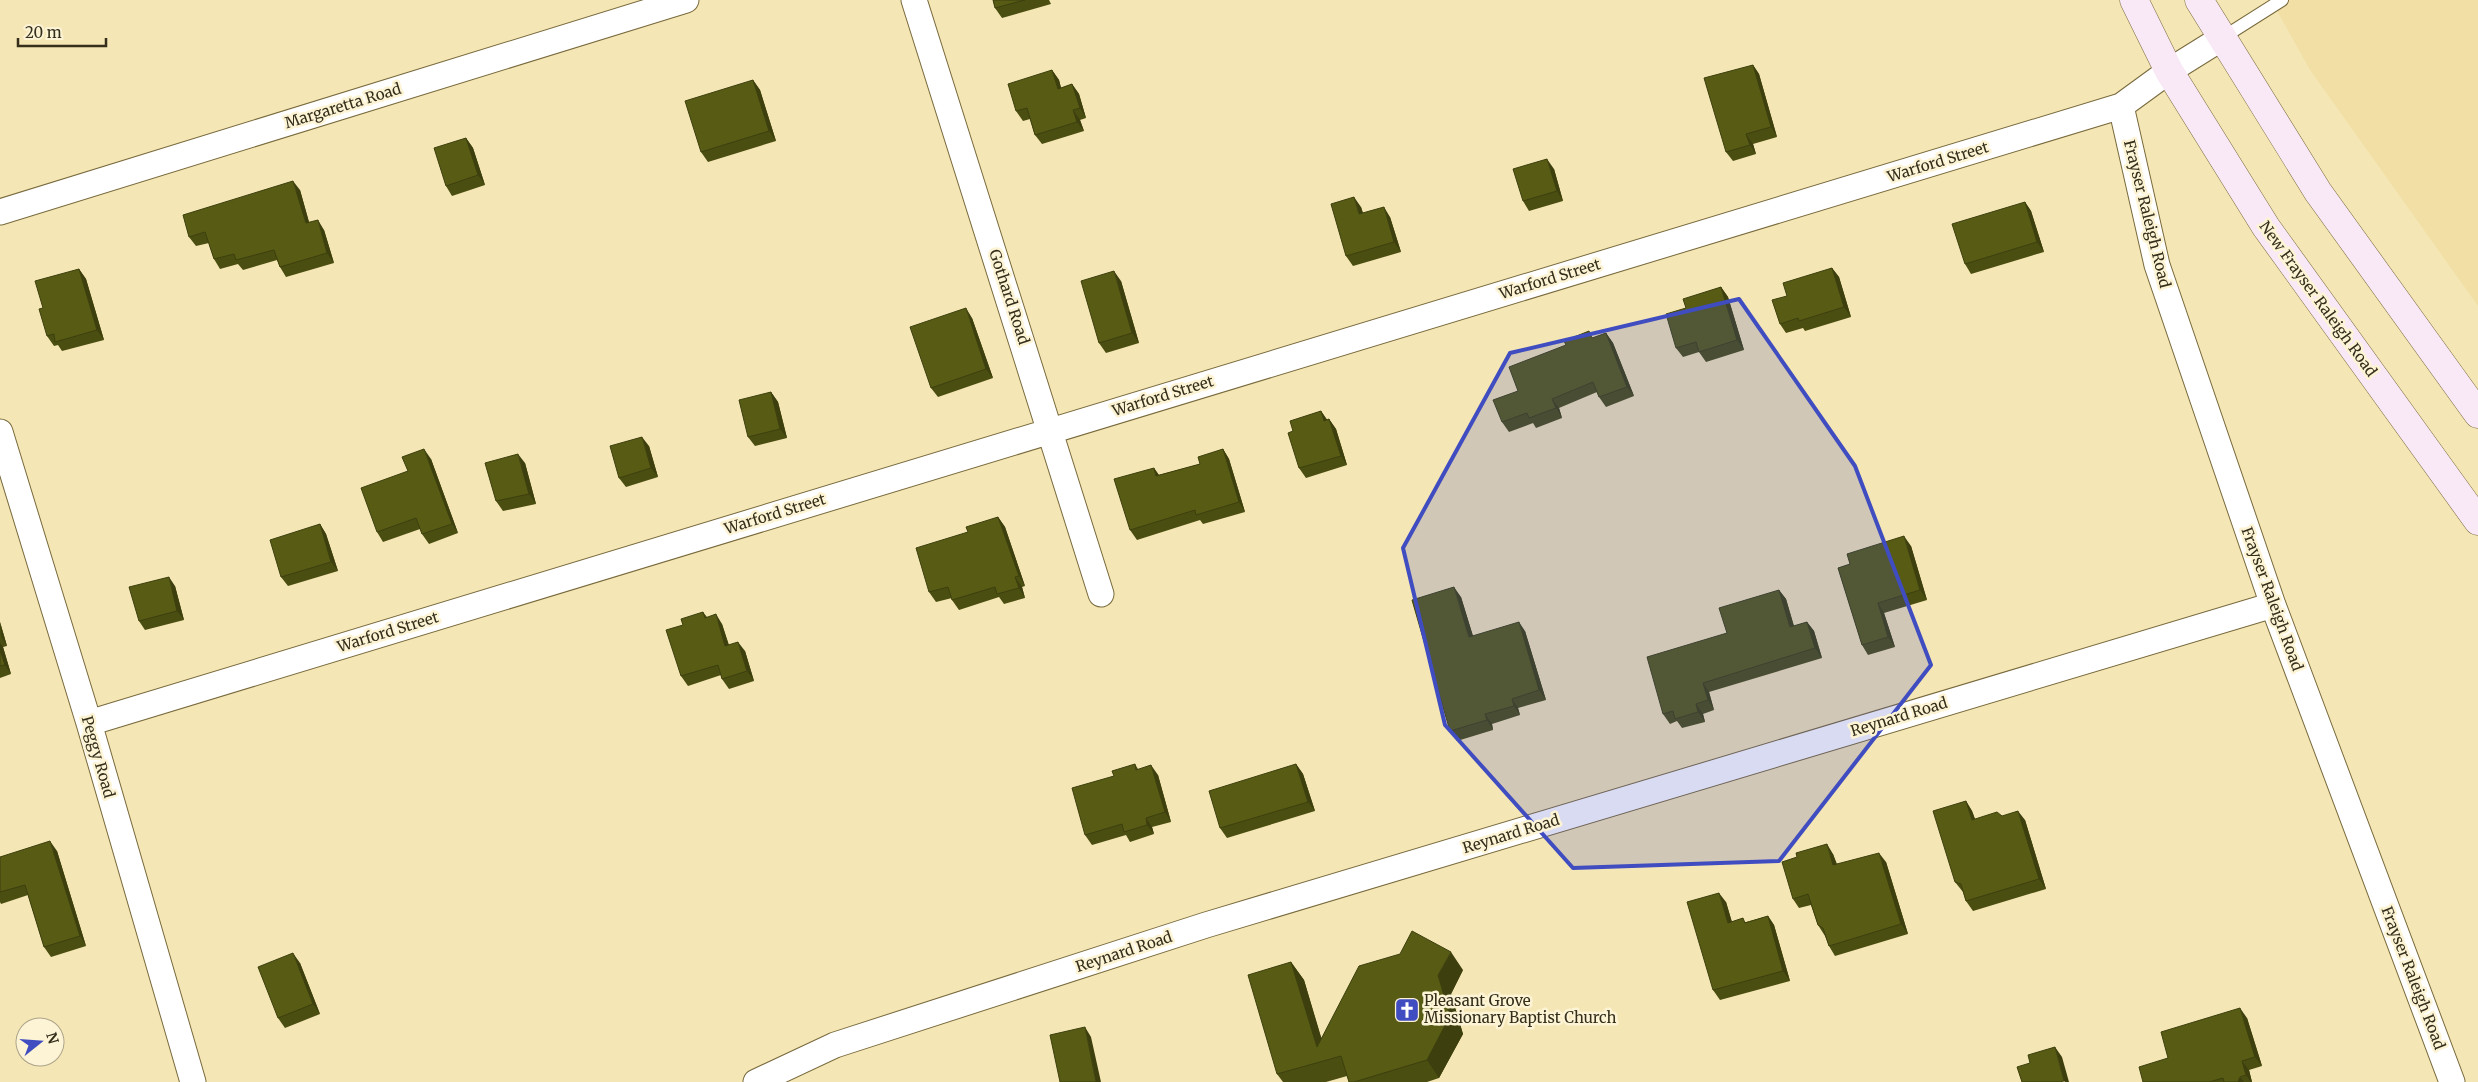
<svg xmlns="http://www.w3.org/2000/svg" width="2478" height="1082" font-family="Merriweather,serif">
  <rect width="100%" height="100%" fill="#f5e6b5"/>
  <path fill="#f1dfa6" d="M2271,0h207v306l-168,-236z"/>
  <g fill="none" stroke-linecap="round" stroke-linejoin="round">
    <defs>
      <path id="service" d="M2222,38l60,-38"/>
      <path id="minor" d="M914,0l187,594
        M2121,106l36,159 116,340 179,477
        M0,212l686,-212
        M0,432l89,291 104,359
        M89,723l2032,-617 48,-35 53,-33
        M756,1082l79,-37 371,-120 1067,-320"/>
      <path id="secondary" d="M2134,0l35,71 97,156 212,294
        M2199,0l119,192 160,222"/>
    </defs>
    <use href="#service" stroke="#786a3d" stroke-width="14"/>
    <use href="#minor" stroke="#786a3d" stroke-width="27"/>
    <use href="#secondary" stroke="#786a3d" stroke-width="29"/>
    <use href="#service" stroke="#fff" stroke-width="12"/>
    <use href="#minor" stroke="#fff" stroke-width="25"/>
    <use href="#secondary" stroke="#f9e8f6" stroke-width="28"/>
  </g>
  <path fill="#4b4e11" d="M993,0h56l2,4 -49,14 -7,-10z
    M1753,65l6,9 18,63 -24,7 3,10 -23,7 -7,-9z
    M1052,70l7,10 2,8 11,-4 7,10 7,24 -6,2 4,11 -42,13 -7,-9 -5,-16 -7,2 -7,-10z
    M753,80l7,10 16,51 -68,21 -7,-10z
    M466,138l7,10 12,37 -33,11 -6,-10z
    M1554,169l9,32 -34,10 -6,-10z
    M300,190l9,32 15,8 10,33 -48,14 -6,-10 -3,-7 -34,10 -5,-6 -18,5 -6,-10 -5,-16 -13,3 -7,-9z
    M2025,202l6,9 13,41 -73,22 -6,-10z
    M1361,207l2,6 27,4 11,35 -48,14 -7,-10z
    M1832,268l7,9 12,40 -46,14 -2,-3 -17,5 -6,-9 7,-28z
    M79,269l7,10 18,61 -42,11 -4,-6 -4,1 -7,-10 -4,-28z
    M1121,281l18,62 -33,10 -7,-10z
    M1721,287l7,10 16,53 -38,12 -7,-10 -16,5 -7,-9 10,-40z
    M972,318l21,60 -55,19 -7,-9z
    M1606,333l7,10 21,53 -28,11 -7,-10 -2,-5 -38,16 3,10 -26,10 -3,-5 -24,9 -7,-10 16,-31 76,-53z
    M771,392l7,10 9,36 -32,8 -7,-9z
    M1321,411l6,9 2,-1 7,10 11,36 -41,13 -7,-10 -6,-37z
    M649,446l9,31 -32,10 -7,-9z
    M1223,449l6,10 16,53 -42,12 -3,-4 -63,20 -7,-10 24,-62 5,7 41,-11z
    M431,459l27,74 -29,11 -7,-10 -2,-5 -37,13 -6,-10 31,-61z
    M525,463l11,41 -33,7 -7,-10z
    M998,517l7,10 20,59 -3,1 3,11 -21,6 -5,-7 -40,13 -7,-10v-2l-16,4 -7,-10 39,-60z
    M320,524l6,10 12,37 -50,15 -7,-9z
    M1911,546l16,54 -43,13 11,34 -27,8 -6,-10 -24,-77z
    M175,586l9,34 -39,10 -6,-9z
    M1779,590l7,9 8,27 13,-4 7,9 8,27 -113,34 5,18 -11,4 2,8 -23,6 -5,-7 -7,3 -7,-10 64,-81z
    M1461,597l12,39 52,-5 21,69 -28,8 2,7 -28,9 1,6 -36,11 -7,-10z
    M703,612l4,5 15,7 7,21 16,6 9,30 -25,8 -7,-10 -1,-4 -33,11 -7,-10 2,-51z
    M0,622l7,24 -4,1 8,27 -11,4z
    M1135,764l3,5 20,6 13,47 -19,5 2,7 -24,8 -4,-7 -34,10 -7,-10 29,-59z
    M1296,764l7,10 12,37 -88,27 -7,-10z
    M1966,801l6,10 3,8 27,-3 23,4 21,69 -73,22 -7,-10 -3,-9 -8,-10z
    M57,851l29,95 -35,11 -7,-10 -16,-52 -27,9 -1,-2v-45z
    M1833,854l4,10 49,-2 22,72 -73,22 -6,-10 -4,-10 -7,-11 -7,-20 -12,3 -6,-9z
    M1726,902l6,20h14l22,-6 6,9 16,56 -70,19 -7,-10z
    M1291,962l13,18 17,58 142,-68 -12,24 12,40 -24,44 -12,4h-78l-2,-6 -21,6h-43l-6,-8z
    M300,963l20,51 -35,14 -7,-10z
    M2247,1018l15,48 -13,4 3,12h-109l25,-24z"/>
  <path fill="#3d400e" d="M1753,65l6,9 18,63 -6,-10z
    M1052,70l7,10 5,19 -6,-10z
    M753,80l7,10 16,51 -7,-10z
    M1072,84l7,10 7,24 -6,-10z
    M1073,110l7,10 4,11 -7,-9z
    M1746,134l7,10 3,10 -6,-9z
    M466,138l7,10 12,37 -7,-10z
    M1547,159l7,10 9,32 -6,-10z
    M293,181l7,9 12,43 -6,-10z
    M1354,197l7,10 5,17 -7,-10z
    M2025,202l6,9 13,41 -7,-10z
    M1384,207l6,10 11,35 -7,-10z
    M318,220l6,10 10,33 -7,-10z
    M1832,268l7,9 12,40 -7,-10z
    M79,269l7,10 18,61 -7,-10z
    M1114,271l7,10 18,62 -7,-10z
    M1721,287l7,10 16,53 -7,-10z
    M966,308l6,10 21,60 -7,-9z
    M1606,333l7,10 21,53 -7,-9z
    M771,392l7,10 9,36 -7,-9z
    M1552,399l7,9 3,10 -6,-10z
    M1321,411l7,10h-4z
    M1329,419l7,10 11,36 -6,-9z
    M642,437l7,9 9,31 -7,-9z
    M424,449l7,10 27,74 -6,-9z
    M1223,449l6,10 16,53 -6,-10z
    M518,454l7,9 11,41 -7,-10z
    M1154,468l6,9 -4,-1z
    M998,517l7,10 20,59 -6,-10z
    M320,524l6,10 12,37 -7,-9z
    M1904,536l7,10 16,54 -7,-10z
    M169,577l6,9 9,34 -7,-9z
    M1015,577l7,10 3,11 -6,-10z
    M1454,587l7,10 15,49 -7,-9z
    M1779,590l7,9 11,38 -7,-10z
    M1878,603l6,10 11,34 -7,-10z
    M716,614l6,10 10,32 -7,-10z
    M0,622l7,24 -6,-10z
    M1519,622l6,9 21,69 -7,-10z
    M1807,622l7,9 8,27 -7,-10z
    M738,642l7,9 9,30 -7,-10z
    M0,643l3,4 8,27 -6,-9 -5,-15z
    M1703,683l6,9 5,18 -6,-10z
    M1512,699l6,9 2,7 -6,-9z
    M1696,704l7,10 2,8 -7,-10z
    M1485,714l7,10 1,6 -6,-10z
    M1296,764l7,10 12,37 -7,-9z
    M1151,765l7,10 13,47 -6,-10z
    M1966,801l6,10 7,19 -7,-10z
    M2018,811l7,9 21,69 -7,-10z
    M1146,818l6,9 2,7 -7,-9z
    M50,841l7,10 29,95 -6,-10z
    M1827,844l6,10 7,21 -7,-10z
    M1879,853l7,9 22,72 -7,-10z
    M1719,893l7,9 9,31 -7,-10z
    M1768,916l6,9 16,56 -7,-10z
    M1451,952l12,18 -12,24 12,40 -24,44 -12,-18 11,-85z
    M293,953l7,10 20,51 -7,-10z
    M1291,962l13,18 24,80 -11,-13z
    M2240,1008l7,10 15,48 -7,-9z
    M1085,1027l6,10 10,45h-5z
    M2055,1047l7,10 7,25h-4l-1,-1z
    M2242,1061l7,9 3,12h-1l-5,-7z
    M2240,1077l4,5h-6z"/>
  <path fill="#575b14" stroke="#3d400e" d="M993,0h32l-30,8z
    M1753,65l18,62 -25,7 4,11 -24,7 -22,-74z
    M1052,70l6,19 14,-5 8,24 -7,2 4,12 -42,13 -8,-27 -11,3 -8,-27z
    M753,80l16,51 -68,21 -16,-51z
    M466,138l12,37 -32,11 -12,-38z
    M1547,159l10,32 -34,10 -10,-32z
    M293,181l13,42 12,-3 9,33 -47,14 -6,-17 -38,10 -2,-6 -20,5 -9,-27 -16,5 -6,-22z
    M1354,197l5,17 25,-7 10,35 -48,14 -15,-52z
    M2025,202l12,40 -72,22 -13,-40z
    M1832,268l12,39 -45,14 -1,-3 -18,6 -8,-24 15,-4 -4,-13z
    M79,269l18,61 -42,12 -1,-8 -7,2 -8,-27 4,-1 -8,-27z
    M1114,271l18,62 -33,10 -18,-62z
    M1721,287l16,53 -38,12 -3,-10 -20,6 -10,-34 20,-6 -3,-9z
    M966,308l20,61 -55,19 -21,-61z
    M1589,331l3,7 14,-5 21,54 -28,10 -6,-15 -41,17 4,9 -27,10 -2,-5 -25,9 -9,-22 25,-9 -9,-24 57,-22 -2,-4z
    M771,392l9,37 -32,8 -9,-37z
    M1321,411l3,10 5,-2 12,37 -42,12 -11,-35 5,-2 -3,-10z
    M642,437l9,31 -32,10 -9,-32z
    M424,449l28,75 -30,10 -6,-16 -39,14 -16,-44 47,-17 -6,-14z
    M1223,449l16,53 -43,13 -1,-5 -65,20 -16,-51 40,-11 2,8 44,-12 -2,-7z
    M518,454l11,40 -33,7 -11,-38z
    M998,517l21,59 -4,1 4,11 -22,6 -2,-7 -43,13 -4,-13 -19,5 -13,-44 52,-16 -2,-5z
    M320,524l11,38 -50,15 -11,-37z
    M1904,536l16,54 -42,13 10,34 -26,8 -24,-77 12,-4 -3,-10z
    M169,577l8,34 -38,10 -10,-34z
    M1454,587l15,50 50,-15 20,68 -27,9 2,7 -29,8 2,6 -37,11 -38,-131z
    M1779,590l11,37 17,-5 8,26 -112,35 5,17 -12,4 2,8 -23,7 -2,-8 -10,3 -16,-57 80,-24 -8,-25z
    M703,612l2,6 11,-4 9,32 13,-4 9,29 -25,8 -4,-14 -37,11 -15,-46 17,-5 -2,-6z
    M0,650l5,15 -5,1z
    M1135,764l1,6 15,-5 14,47 -19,6 1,7 -23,7 -2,-8 -37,11 -13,-47 42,-12 -2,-5z
    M1296,764l12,38 -88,26 -11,-37z
    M1966,801l6,19 25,-8 5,4 16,-5 21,68 -73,22 -5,-17 -6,-2 -22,-71z
    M50,841l30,95 -36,11 -19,-62 -25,7v-35z
    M1827,844l6,21 46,-12 22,71 -72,22 -6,-18 -5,-3 -10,-31 -15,5 -11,-37 15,-5 -1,-4z
    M1719,893l9,30 15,-5 2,5 23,-7 15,55 -70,19 -26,-88z
    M1412,931l39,21 -13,23 12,41 -23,44 -73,22h-5l-8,-26 -64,18 -29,-99 43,-13 26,85 42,-81 41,-12z
    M293,953l20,51 -35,14 -20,-51z
    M2240,1008l15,49 -13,4 4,14 -6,2 -2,5h-14l-1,-4 -14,4h-66l-4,-15 29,-9 -7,-26z
    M1085,1027l11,55h-36l-10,-47z
    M2055,1047l9,34 -5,1h-37l-5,-15 13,-4 -2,-8z"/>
  <path fill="#404dc0" fill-opacity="0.2" stroke="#404dc0" stroke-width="4" stroke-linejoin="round" d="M1739,299l116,167 76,199 -152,196 -206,7 -128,-143 -42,-177 107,-195z"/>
  <defs>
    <symbol id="church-square" viewBox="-11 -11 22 22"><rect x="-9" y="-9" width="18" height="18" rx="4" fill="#404dc0" stroke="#fdf4d6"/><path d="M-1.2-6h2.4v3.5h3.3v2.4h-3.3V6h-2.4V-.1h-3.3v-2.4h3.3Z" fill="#fff"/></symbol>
  </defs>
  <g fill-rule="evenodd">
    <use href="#church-square" x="1393" y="996" width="28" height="28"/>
  </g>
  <g text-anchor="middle" stroke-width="5" stroke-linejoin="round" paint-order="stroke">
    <g font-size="15" fill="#342e1b" stroke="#fdf4d6">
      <text transform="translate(343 106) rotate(-17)" y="5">Margaretta Road</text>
      <text transform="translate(1938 162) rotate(-17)" y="5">Warford Street</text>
      <text transform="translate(2147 214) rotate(76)" y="5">Frayser Raleigh Road</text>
      <text transform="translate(1550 279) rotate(-17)" y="5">Warford Street</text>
      <text transform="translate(1009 297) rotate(72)" y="5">Gothard Road</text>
      <text transform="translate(2318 299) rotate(54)" y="5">New Frayser Raleigh Road</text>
      <text transform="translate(1163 396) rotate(-17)" y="5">Warford Street</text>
      <text transform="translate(775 514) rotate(-17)" y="5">Warford Street</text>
      <text transform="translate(2272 599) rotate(70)" y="5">Frayser Raleigh Road</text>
      <text transform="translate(388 632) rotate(-17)" y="5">Warford Street</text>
      <text transform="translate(1899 717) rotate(-17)" y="5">Reynard Road</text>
      <text transform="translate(98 757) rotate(74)" y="5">Peggy Road</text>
      <text transform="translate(1511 834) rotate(-17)" y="5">Reynard Road</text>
      <text transform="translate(1124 952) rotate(-18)" y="5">Reynard Road</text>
      <text transform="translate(2413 978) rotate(69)" y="5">Frayser Raleigh Road</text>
    </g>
    <g font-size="15" fill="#342e1b" stroke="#fdf4d6" text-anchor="start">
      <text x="1424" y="1006">Pleasant Grove<tspan x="1424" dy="17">Missionary Baptist Church</tspan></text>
    </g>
  </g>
  <g transform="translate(40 1042) rotate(73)"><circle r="24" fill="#fdf4d6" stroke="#ada58b"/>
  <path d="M0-4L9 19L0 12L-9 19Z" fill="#404dc0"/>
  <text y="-8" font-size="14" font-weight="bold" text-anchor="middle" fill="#342e1b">N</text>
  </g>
  <path d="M18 38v8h88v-8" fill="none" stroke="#342e1b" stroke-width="2.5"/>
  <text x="25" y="38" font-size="15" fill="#342e1b" stroke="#fdf4d6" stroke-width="4" paint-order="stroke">20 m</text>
</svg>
